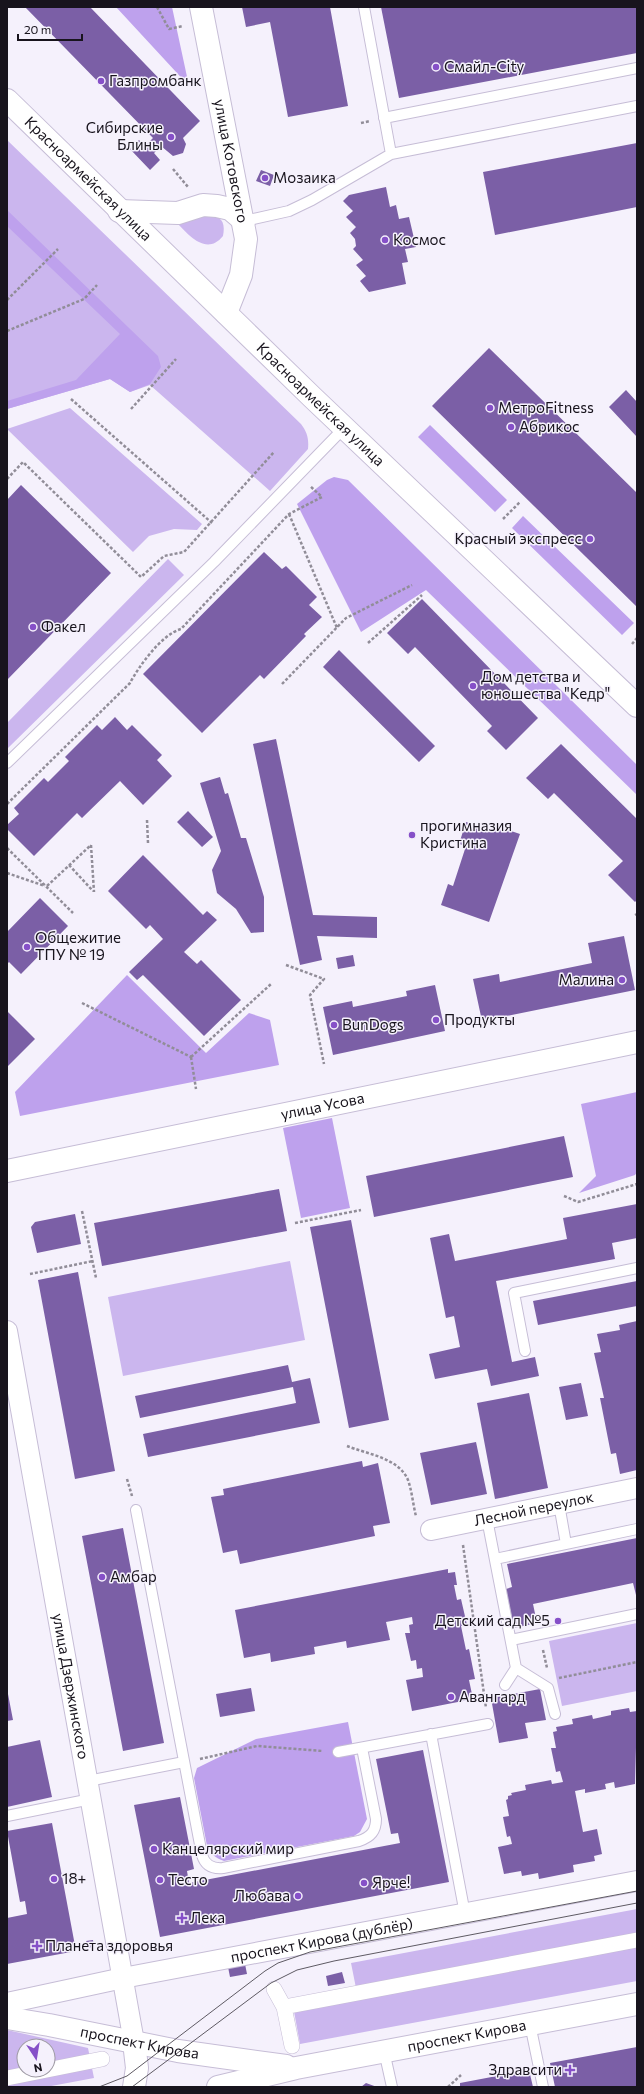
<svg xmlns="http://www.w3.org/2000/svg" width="644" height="2094" font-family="Commissioner,sans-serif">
  <rect width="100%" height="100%" fill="#f5f1fc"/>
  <path fill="#cbb6ee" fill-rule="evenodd" d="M7,140l294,284c6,8 8,14 7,25l-38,42 -120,-106 -20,7 -20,-13 -103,30z
    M205,213c15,4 21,6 18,23 -17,21 -35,-2 -48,-15z
    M70,408l132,116 -5,6 -23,-1 -25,7 -16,16 -126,-123z
    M168,559l16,16 -177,174v-26z
    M290,1261l15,79 -182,36 -15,-79z
    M637,1623v68l-75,15 -13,-65z
    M637,1909v72l-337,63 -7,-38 64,-13 -6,-30z
    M7,2030l81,18 6,30 -48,9h-39zM24,2046h24v24h-24z"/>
  <path fill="#bea1ed" d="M116,7h56l17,79z
    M7,210l151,146 3,11 -11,17 -20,8 -20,-13 -103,30v-8l69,-21 44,-46 -113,-108z
    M430,425l77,75 -12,12 -77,-75z
    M334,477l14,3 289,285v30l-211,-205 -65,42 -64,-128 30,-24z
    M523,516l111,107 -12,12 -110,-107z
    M127,975l79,78 43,-40 21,7 9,45 -259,51 -5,-24z
    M637,1092v80l-2,3 -56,18 17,-17 -15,-72z
    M332,1118l18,90 -49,10 -18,-90z
    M348,1722l19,97 -7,13 -6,4 -130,25c-9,-3 -13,-7 -17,-15l-13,-68 3,-10 59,-29z"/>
  <path fill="#7b5fa6" d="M25,7h65l110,114 -17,17 3,6 -3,9 -10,3 -12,-10 -7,7 6,7 -10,10 -20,-21 9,-9 6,6 8,-8z
    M242,7h88l18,99 -60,11 -18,-95 -24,5z
    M381,7h256v46l-238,45z
    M637,143v64l-142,28 -12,-63z
    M261,170l13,5 -4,11 -14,-5z
    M386,187l4,20 6,-2 3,14 10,-2 7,30 -11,2 3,13 -6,1 4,21 -37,8 -9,-11 6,-5 -10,-11 7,-5 -10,-11 3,-3 -1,-7 -5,-6 6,-6 -10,-10 7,-6 -10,-10 6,-6z
    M489,348l148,145v114l-205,-201z
    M626,390l11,12v35l-28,-30z
    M21,485l90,88 -104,107v-180z
    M264,552l18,17 4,-3 31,31 -8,8 13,12 -18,17 2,2 -42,43 -4,-4 -58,58 -59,-59z
    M422,599l116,119 -32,32 -19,-19 5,-5 -77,-79 -7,7 -21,-21z
    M339,650l96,96 -16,16 -96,-95z
    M115,717l12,13 5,-5 30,30 -5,5 15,16 -29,29 -23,-24 -38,37 -5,-5 -43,43 -27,-27v-4l12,-11 -5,-6 30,-30 4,4 21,-21 -4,-4 32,-32 5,5z
    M276,739l37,176 64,2v21l-60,-2 5,24 -22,5 -47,-221z
    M561,744l76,75v81l-2,2 -27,-27 15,-14 -69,-68 -6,6 -22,-21z
    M220,777l5,17 3,-1 13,45h5l18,59v35l-13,1 -15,-24 -19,-16 -5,-23 9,-19 -21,-68z
    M188,811l25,26 -11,10 -25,-25z
    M466,822l25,9 2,-6 27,9 -31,88 -48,-17 7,-21 5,2 13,-40 -7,-2z
    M143,855l60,60 4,-4 10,9 -33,32 13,12 4,-4 40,40 -37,36 -61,-61 -6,5 -8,-8 34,-33 -13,-14 -4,4 -38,-38z
    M40,898l28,28 -47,48 -12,-12 -2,2v-32z
    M624,936l11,54 -153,31 -9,-42 26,-5 1,8 92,-19 -4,-20z
    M353,955l2,11 -17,3 -2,-11z
    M435,985l10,46 -112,24 -10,-48 29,-6 1,6 54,-11 -1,-5z
    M7,1011l28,28 -28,28z
    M564,1136l9,41 -199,40 -8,-41z
    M279,1189l8,42 -185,35 -8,-43z
    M637,1204v34l-25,5 3,16 -119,22 16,81 23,-5 4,19 -48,10 -4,-17 -52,10 -6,-25 31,-7 -6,-31 -8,2 -16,-80 19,-4 6,27 112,-22 -4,-21z
    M75,1214l6,30 -44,9 -6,-26 4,-5z
    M351,1220l38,200 -40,8 -39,-201z
    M78,1272l37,199 -40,8 -37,-199z
    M637,1281v25l-99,19 -5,-24z
    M637,1321v149l-17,4 -4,-21 -5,1 -11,-56h4l-10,-45 7,-1 -4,-18 23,-4 -1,-5z
    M288,1365l4,17 18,-4 10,45 -172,34 -5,-23 153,-31 -3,-16 -153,31 -5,-22z
    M581,1383l7,33 -22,4 -7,-33z
    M529,1393l19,95 -53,11 -18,-96z
    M476,1442l11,52 -56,11 -11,-52z
    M362,1461l1,6 15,-4 12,60 -17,3 2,10 -135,28 -3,-14 -14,3 -12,-56 13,-2 -1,-6z
    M123,1528l41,215 -41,8 -41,-215z
    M637,1538v61l-4,-16 -100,21 4,19 -23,5 -8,-39 6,-2 -5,-23z
    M448,1569v4l7,-1 2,13h-3l3,15 4,-1 6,26 -6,1 5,24 3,-1 6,30 -6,1 4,19 -61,12 -6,-31 17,-3 -1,-9 -5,1 -1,-9 -5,1 -6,-28h5l-1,-8 4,-1 -1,-7 -26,5 4,18 -43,8 -1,-7 -32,6 1,7 -44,8 -1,-9 -26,5 -9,-48z
    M251,1688l4,23 -35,6 -4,-23z
    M540,1689l6,31 -21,3 3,15 -29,5 -8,-45z
    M8,1694l5,26 -6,1v-26z
    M629,1708l1,4 7,-1 -2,73 -20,4 -1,-6 -9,2 1,5 -21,4v-4l-10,2 8,41 14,-3 5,25 -8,2 1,5 -22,4 1,7 -35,7 -1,-6 -16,3 -1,-5 -17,3 -6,-27 14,-3 -2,-8 -3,1 -4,-20 6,-1 -3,-16 2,-1v-3l4,-1 -1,-2 15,-3 -1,-5 26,-5 1,4 11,-2 -3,-11 -4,1 -5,-24h5l-3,-16 4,-1 -1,-4 17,-3 -1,-5 20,-4 1,4 18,-4v-4z
    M40,1740l12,57 -45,10v-60z
    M423,1750l26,132 -289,55 -26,-132 46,-8 14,72 -7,2 2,12 211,-40 -2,-10 -7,1 -15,-75z
    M52,1823l24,128 -69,13v-46l20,-4 -2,-13 -5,1 -13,-71z
    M93,1940l1,7 -7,1 -1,-7z
    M245,1964l2,10 -17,3 -2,-10z
    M342,1972l3,11 -17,3 -2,-10z
    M637,2047v40h-82l-5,-24z
    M529,2070l4,17h-73v-4z
    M366,2083l11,4h-16z"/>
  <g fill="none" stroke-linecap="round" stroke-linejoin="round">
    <defs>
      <path id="service" d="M364,7l27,147
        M384,118l253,-50
        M244,221l45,-10 23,-11 79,-46 246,-48
        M7,763l207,-201 130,-134
        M525,1351l-11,-58 123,-25
        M559,1504l7,40
        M136,1510l66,345c3,10 10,14 21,13l136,-27c12,-4 17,-10 17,-22l-14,-71
        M487,1519l29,149
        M495,1559l142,-30
        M511,1640l126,-26
        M505,1685l11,-17 32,20 7,26
        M431,1734l34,180
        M338,1752l150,-28
        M88,1781l96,-19
        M7,1816l84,-17
        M530,2024l13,63
        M384,2051l8,36"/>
      <path id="pedestrian" d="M274,1989l10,18 8,39
        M284,2007l353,-67
        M7,2078l95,-19"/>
      <g id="minor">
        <path id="s1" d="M7,1331l127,711"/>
        <path id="s2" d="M431,1530l206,-42"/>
        <path id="s3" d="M7,2003l116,-25 514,-97"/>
      </g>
      <g id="tertiary">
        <path id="s4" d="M201,7l45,232 -5,36 -15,38"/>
        <path d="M119,211l59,2 25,-8 14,1 13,3 14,12"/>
      </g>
      <g id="secondary">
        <path id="s5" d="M7,100l305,297 325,309"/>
        <path id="s6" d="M7,1171l630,-129"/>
        <path id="s7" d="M7,2018l42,7 129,26 108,15"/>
        <path d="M134,2042l3,26 -3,19"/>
        <path id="s8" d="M218,2087l78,-19 341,-64"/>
      </g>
    </defs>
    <use href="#service" stroke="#c6bdd6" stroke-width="12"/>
    <use href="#pedestrian" stroke="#c6bdd6" stroke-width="16"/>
    <use href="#minor" stroke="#c6bdd6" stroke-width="22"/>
    <use href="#tertiary" stroke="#c6bdd6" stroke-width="24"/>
    <use href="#secondary" stroke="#c6bdd6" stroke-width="24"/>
    <path stroke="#918d98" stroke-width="2.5" stroke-dasharray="3 2" stroke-linecap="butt" d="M157,7l12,22 14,-3
      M361,123l9,-2
      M173,169l15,18
      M7,300l51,-51
      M7,331l77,-32 13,-14
      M71,399l141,124
      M131,409l45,-50
      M7,479l16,-17 118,115 23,-21 20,-4 90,-100
      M289,514l48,114
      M503,519l17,-17
      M368,643l54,-48
      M632,644l5,-6
      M282,684l64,-66 66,-33
      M7,804l123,-121c9,-17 32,-49 51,-54l108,-115 33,-17 -12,-11
      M147,820l1,23
      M91,845l3,47
      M7,848l66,65
      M69,865l24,26
      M7,873l38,13
      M47,886l44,-41
      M635,915l2,-1
      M286,965l38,14 -14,16 14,69
      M82,1003l109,54
      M191,1057l80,-73
      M191,1057l5,32
      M564,1196l14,6 59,-18
      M82,1211l14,67
      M295,1223l66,-13
      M30,1274l63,-13
      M347,1446c20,8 52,12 61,34 4,11 5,25 8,36
      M127,1479l5,17
      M463,1545l23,163
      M543,1650l4,18
      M559,1678l78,-16
      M200,1759l57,-13 66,5
      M448,2087l13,-12"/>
    <use href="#service" stroke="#fff" stroke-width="10"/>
    <use href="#pedestrian" stroke="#fff" stroke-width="15"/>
    <use href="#minor" stroke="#fff" stroke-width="20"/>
    <use href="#tertiary" stroke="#fff" stroke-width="22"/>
    <use href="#secondary" stroke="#fff" stroke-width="22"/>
    <path stroke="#5e5a63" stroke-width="1" d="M99,2087l28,-11 138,-105 13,-8 32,-11 327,-61
      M132,2087l139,-104 26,-13 37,-9 303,-58"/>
  </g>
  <g fill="#8650c8" stroke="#f5f1fc" stroke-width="1.5">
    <circle cx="436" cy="67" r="4"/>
    <circle cx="101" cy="81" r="4"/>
    <circle cx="171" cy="137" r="4"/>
    <circle cx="265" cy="178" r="4"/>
    <circle cx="385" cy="240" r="4"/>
    <circle cx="490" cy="408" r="4"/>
    <circle cx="511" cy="427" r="4"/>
    <circle cx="590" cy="539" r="4"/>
    <circle cx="33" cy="627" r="4"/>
    <circle cx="473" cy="686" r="4"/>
    <circle cx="412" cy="835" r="4"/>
    <circle cx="27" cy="947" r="4"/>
    <circle cx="622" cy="980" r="4"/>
    <circle cx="436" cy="1020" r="4"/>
    <circle cx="334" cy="1025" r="4"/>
    <circle cx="102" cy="1577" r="4"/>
    <circle cx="558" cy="1621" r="4"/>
    <circle cx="451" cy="1697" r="4"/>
    <circle cx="154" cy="1849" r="4"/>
    <circle cx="54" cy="1879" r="4"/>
    <circle cx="160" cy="1880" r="4"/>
    <circle cx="364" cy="1883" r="4"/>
    <circle cx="298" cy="1896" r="4"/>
    <path d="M180 1912h4v4h4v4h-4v4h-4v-4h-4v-4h4z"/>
    <path d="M35 1940h4v4h4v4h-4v4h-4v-4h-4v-4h4z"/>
    <path d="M568 2064h4v4h4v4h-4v4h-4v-4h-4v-4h4z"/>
  </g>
  <g text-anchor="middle" stroke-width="3" stroke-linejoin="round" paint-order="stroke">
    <g font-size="15" fill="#18141d" stroke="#f5f1fc" text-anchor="start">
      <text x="444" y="72">Смайл-City</text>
      <text x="109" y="86">Газпромбанк</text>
      <text x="163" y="133" text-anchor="end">Сибирские<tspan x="163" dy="17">Блины</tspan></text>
      <text x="273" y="183">Мозаика</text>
      <text x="393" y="245">Космос</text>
      <text x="498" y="413">МетроFitness</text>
      <text x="519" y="432">Абрикос</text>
      <text x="582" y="544" text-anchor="end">Красный экспресс</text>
      <text x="41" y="632">Факел</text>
      <text x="481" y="682">Дом детства и<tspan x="481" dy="17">юношества "Кедр"</tspan></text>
      <text x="420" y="831">прогимназия<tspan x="420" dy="17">Кристина</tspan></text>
      <text x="35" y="943">Общежитие<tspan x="35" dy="17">ТПУ № 19</tspan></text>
      <text x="614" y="985" text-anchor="end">Малина</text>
      <text x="444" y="1025">Продукты</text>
      <text x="342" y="1030">BunDogs</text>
      <text x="110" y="1582">Амбар</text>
      <text x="550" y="1626" text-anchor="end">Детский сад №5</text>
      <text x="459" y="1702">Авангард</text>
      <text x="162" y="1854">Канцелярский мир</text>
      <text x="62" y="1884">18+</text>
      <text x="168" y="1885">Тесто</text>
      <text x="372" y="1888">Ярче!</text>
      <text x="290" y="1901" text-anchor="end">Любава</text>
      <text x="190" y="1923">Лека</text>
      <text x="45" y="1951">Планета здоровья</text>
      <text x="562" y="2075" text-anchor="end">Здравсити</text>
    </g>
    <g font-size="15" fill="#18141d" stroke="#f5f1fc">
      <text dy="5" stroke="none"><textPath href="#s4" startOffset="157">улица Котовского</textPath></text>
      <text dy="5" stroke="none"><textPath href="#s5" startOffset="113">Красноармейская улица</textPath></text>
      <text dy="5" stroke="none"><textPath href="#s5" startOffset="437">Красноармейская улица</textPath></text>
      <text dy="5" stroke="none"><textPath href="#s6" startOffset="322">улица Усова</textPath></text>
      <text dy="5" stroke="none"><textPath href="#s2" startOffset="105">Лесной переулок</textPath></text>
      <text dy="5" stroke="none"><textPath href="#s1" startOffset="361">улица Дзержинского</textPath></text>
      <text dy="5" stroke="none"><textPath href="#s3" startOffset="321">проспект Кирова (дублёр)</textPath></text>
      <text dy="5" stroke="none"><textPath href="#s8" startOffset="254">проспект Кирова</textPath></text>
      <text dy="5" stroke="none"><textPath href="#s7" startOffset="135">проспект Кирова</textPath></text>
    </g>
  </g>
  <rect width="644" height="2094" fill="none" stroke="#18141d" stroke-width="16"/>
  <g transform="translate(36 2058) rotate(168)"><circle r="19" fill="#f5f1fc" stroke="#9d99a3"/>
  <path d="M0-3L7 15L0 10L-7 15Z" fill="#8650c8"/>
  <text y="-6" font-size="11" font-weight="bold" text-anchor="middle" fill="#18141d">N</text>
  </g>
  <path d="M18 34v6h64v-6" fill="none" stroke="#18141d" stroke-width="2"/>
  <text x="24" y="34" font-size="12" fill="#18141d" stroke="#f5f1fc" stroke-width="3" paint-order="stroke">20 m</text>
</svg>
